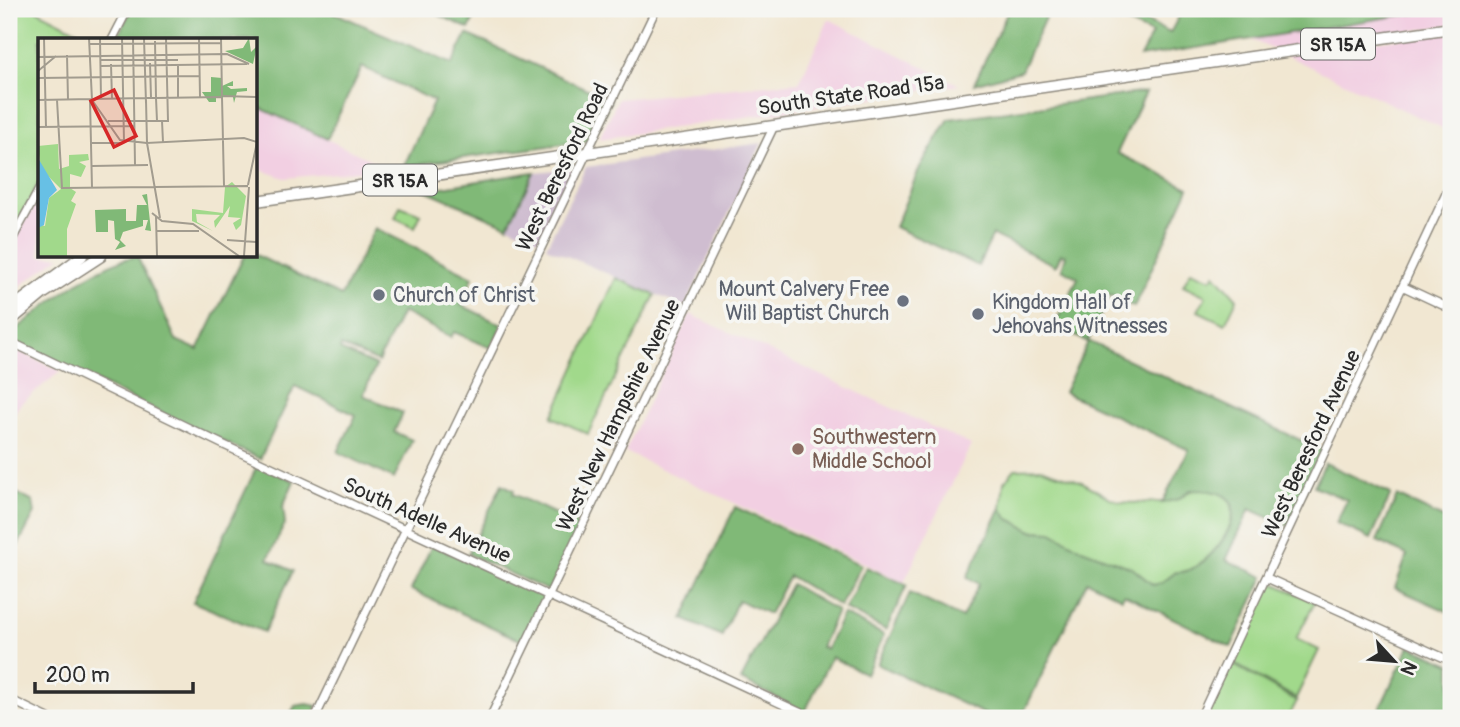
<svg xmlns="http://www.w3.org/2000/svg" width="1460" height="727" font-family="Pangolin,sans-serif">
  <rect width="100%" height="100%" fill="#f6f6f2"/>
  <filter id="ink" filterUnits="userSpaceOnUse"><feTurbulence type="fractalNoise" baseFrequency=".0143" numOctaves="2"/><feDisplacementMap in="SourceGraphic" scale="14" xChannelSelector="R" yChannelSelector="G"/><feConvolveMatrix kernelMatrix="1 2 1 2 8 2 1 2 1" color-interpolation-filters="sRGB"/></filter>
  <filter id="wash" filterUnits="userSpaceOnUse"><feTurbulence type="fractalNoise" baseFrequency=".00686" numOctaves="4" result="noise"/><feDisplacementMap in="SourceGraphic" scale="28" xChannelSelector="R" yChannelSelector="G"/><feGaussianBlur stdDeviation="1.57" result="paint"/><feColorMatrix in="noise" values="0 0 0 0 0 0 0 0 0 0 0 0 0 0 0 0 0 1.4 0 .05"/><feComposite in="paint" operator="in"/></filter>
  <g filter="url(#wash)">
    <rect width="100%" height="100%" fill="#f1e7d2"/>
    <path fill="#f2cfe2" d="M1439,9h12v16l-176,25 -26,-11z
      M829,19l130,66 -360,54 19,-40 181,-17z
      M1451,31v101l-166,-77z
      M256,106l132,62 -103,10 -29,-10z
      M40,195v61h21l-52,38v-45z
      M690,314l281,131 -67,137 -279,-130z
      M9,347l52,24 -40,32 -12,19z"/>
    <path fill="#cfbdd0" d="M762,143l-77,164 -139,-60 40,-80z
      M579,168l-37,73 -34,-15 26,-54z"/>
    <path fill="#a1d98b" stroke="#66825b" stroke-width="2" d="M9,9h26l60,31h-55v141l-31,59z
      M400,206l21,8 -6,13 -20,-9z
      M1191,271l20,8 4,-5 22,25 -12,25 -27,-13 8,-15 -23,-11z
      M616,278l39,17 -67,139 -36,-17z
      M1041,468c13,5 28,9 41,14 12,6 26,17 39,20 11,2 26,0 38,0 21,1 36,-26 66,-6 26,18 -21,80 -49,76l-14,11 -9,2 -21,-17 -50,-18 -30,-18 -20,-1 -25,-13 -6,-10 3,-26 11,-13z
      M1269,581l46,21 -19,37 23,11 -23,48 -65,-36z
      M1232,664l65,37 -9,17h-83z"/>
    <path fill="#80b977" stroke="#567251" stroke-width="2" d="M131,9h195l126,55 15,-30 144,66 -19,40 -188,26 30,-65 -72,-34 -35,72 -71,-33v-66h-140z
      M426,9h53l-10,20z
      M1009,9h40l-28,62 -47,13z
      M1096,9h23l51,24 13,-24h256l-299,48 12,-23z
      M1146,92l-29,61 72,35 -55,119 -24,-12 -22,46 236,110 -36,75 -38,-17 -24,51 38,17 -33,70 -107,-53 -2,4 -35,-17 -66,137h-28l-116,-54 33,-71 52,25 17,-34 -12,-7 34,-69 6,10 25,13 20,1 30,17 50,19 21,17 9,-2 14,-11c25,4 68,-48 55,-70 -8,-12 -28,-12 -41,-12l-11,9 -17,4 27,-53 -125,-58 24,-50 -34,-16 24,-48 -16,-9 4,-14 -5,-1 -5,12 -63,-31 -15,31 -83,-39 25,-60 29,-48z
      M534,172l-26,54 -83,-36 102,-17z
      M375,228l98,49 -12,28 41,20 -11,23 -37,-16 -3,5 -49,-25 -24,50 -37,-16 -1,4 36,16 -13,29 40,18 -9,19 18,8 -18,39 -56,-27 18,-37 -61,-29 -35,73 -251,-118v-6c38,-29 80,-69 128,-79l39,84 22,10 46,-94 12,-1 85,41z
      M1325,463l66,31 -20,45 -35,-16 11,-23 -33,-14z
      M258,464l36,17 -11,25 2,17 -17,36 25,12 -29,61 -71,-30z
      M502,484l12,6 -1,4 68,32 -32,65 -81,-37z
      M9,489l24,13 2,11 -17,32 -9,-3z
      M1397,496l54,26v91l-56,-25 12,-33 -30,-14z
      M735,507l126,58 -21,41 -51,-30 -20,38 -31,-14 -16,36 -39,-17z
      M432,545l115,51 -23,46 -113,-52z
      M866,567l41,18 -21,45 -41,-21z
      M791,584l46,27 -16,36 5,2 17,-35 41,21 -18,39 -35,-17 -26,55 -64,-32z
      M1410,646l41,18v54h-76z
      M307,704l10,2 -6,12h-23l7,-12z"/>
  </g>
  <g filter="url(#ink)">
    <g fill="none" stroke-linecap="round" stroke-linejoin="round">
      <defs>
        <path id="secondary" d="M112,40l16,-31
          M9,245l31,-57
          M1404,287l47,22
          M9,341l215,104 588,273
          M1267,578l184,83
          M9,699l39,19
          M315,718l341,-709
          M490,718l284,-592
          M1200,718l251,-535"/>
        <path id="highway" d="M256,201l1195,-173
          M9,310l73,-54
          M9,322l35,-29 57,-37"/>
      </defs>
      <use href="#secondary" stroke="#8e897e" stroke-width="10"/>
      <use href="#highway" stroke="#8e897e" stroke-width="13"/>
      <use href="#secondary" stroke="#fff" stroke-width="7"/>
      <use href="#highway" stroke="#fff" stroke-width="10"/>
    </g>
  </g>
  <g fill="#6b7280" stroke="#f6f6f2" stroke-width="2.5">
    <circle cx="379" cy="295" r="7"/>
    <circle cx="903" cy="301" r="7"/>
    <circle cx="978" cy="314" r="7"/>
  </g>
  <circle fill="#8d6e63" stroke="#f6f6f2" stroke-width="2.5" cx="798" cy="449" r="7"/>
  <g text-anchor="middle" stroke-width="7" stroke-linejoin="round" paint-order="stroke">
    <g fill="#f6f6f2" stroke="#686867" stroke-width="2">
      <rect x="1301" y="28.5" width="74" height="31" rx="5"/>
      <rect x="363" y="164.5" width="74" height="31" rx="5"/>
    </g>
    <g font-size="19" font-weight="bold" fill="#2b2b2b">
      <text x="1338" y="51">SR 15A</text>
      <text x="400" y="187">SR 15A</text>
    </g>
    <g font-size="21" fill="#2b2b2b" stroke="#f6f6f2">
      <text transform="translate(851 95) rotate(-8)" y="7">South State Road 15a</text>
      <text transform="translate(562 167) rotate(-64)" y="7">West Beresford Road</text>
      <text transform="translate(618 415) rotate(-64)" y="7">West New Hampshire Avenue</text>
      <text transform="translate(1311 444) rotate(-65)" y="7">West Beresford Avenue</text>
      <text transform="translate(427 520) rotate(24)" y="7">South Adelle Avenue</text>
    </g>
    <g font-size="21" fill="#5b616d" stroke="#f6f6f2" text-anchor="start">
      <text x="889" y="296" text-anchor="end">Mount Calvery Free<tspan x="889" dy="24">Will Baptist Church</tspan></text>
      <text x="393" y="302">Church of Christ</text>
      <text x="992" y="309">Kingdom Hall of<tspan x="992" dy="24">Jehovahs Witnesses</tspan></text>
    </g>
    <g font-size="21" fill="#785e54" stroke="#f6f6f2" text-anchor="start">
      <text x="812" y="444">Southwestern<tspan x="812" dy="24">Middle School</tspan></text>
    </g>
  </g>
  <g transform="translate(38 38)">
    <rect width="219" height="219" fill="#f1e7d2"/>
    <path d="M20,106l1,25 10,-3v-11l19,-1 1,6 -10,2 7,4 -5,11 -11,-3v14l6,4 -5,9 5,3 -9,25v27h-29v-32l7,2 4,-28 12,-9 -20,-20 -3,-23zM194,144l14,14 -5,29 -5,5 -3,-7 8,-5 -13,-1 2,-11 -15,22 -1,-7 6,-6 -24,-1 1,8 16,9 -21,-10v-12l31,4 2,-26z" fill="#a1d98b"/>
    <path d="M211,0l2,14 6,-6 -4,18 -28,-13 18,-3zM173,39l11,1v8l11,-5v5h-6l4,3 16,-1v3l-10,1 -3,11 -1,-6h-17v5h-7l-7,-10h9zM109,156l4,37 -6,-1 3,-10h-5v6l-20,6 -3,8 6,6 -11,4 5,-8 -5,-3 -1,-18 -6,-1v12h-12l-1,-22 31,-1v12h10l1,-16h10l-5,-10z" fill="#80b977"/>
    <path d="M0,120l19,32 -8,8 -5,27 -6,3z" fill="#67c0e5"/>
    <path fill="none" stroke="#a29c8f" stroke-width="2" d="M6,0l2,90M51,0l3,62 28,40 27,3M62,0l1,61M84,0l2,104M95,0l2,127M106,0l2,65M161,0l1,59M183,0l1,58M51,6l132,-1M29,17l1,45M0,19l189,-3 22,10M62,22h78M112,25l1,35M73,26l1,35M140,26v34M62,28l147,-2M0,33l18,-15M0,40l162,-2M185,58l34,1M184,59l2,89M108,60h10l-1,-57M0,62l108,-2M19,62l5,88 92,-1M52,62l2,88M108,62l1,43 97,-5 13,4M70,83h60l-2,-83M119,83l-1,-23 66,-1M124,83l1,21M0,89l97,-1M53,105h31M109,105l13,75M54,128l56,-1M210,147l9,-43M116,149l94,-1M114,175l10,8 31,3 46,32M118,178l1,40M118,193h43M189,202l30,2M206,218l5,-69"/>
    <path fill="#d62828" fill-opacity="0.15" stroke="#d62828" stroke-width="3.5" d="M76,52l22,46 -22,11 -23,-46z"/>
    <rect width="219" height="219" fill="none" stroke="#2b2b2b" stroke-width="3.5"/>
  </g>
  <rect width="1460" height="727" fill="none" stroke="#f6f6f2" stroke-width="35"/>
  <g transform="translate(1394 661) rotate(116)" stroke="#f6f6f2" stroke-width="5" paint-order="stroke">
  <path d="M0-5L12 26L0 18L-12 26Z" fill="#2b2b2b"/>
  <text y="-10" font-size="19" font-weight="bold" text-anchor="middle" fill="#2b2b2b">N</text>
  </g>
  <path d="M35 682v10h158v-10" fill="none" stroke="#2b2b2b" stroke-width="3.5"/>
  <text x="46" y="682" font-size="21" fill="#2b2b2b" stroke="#f6f6f2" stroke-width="5" paint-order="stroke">200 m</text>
</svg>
